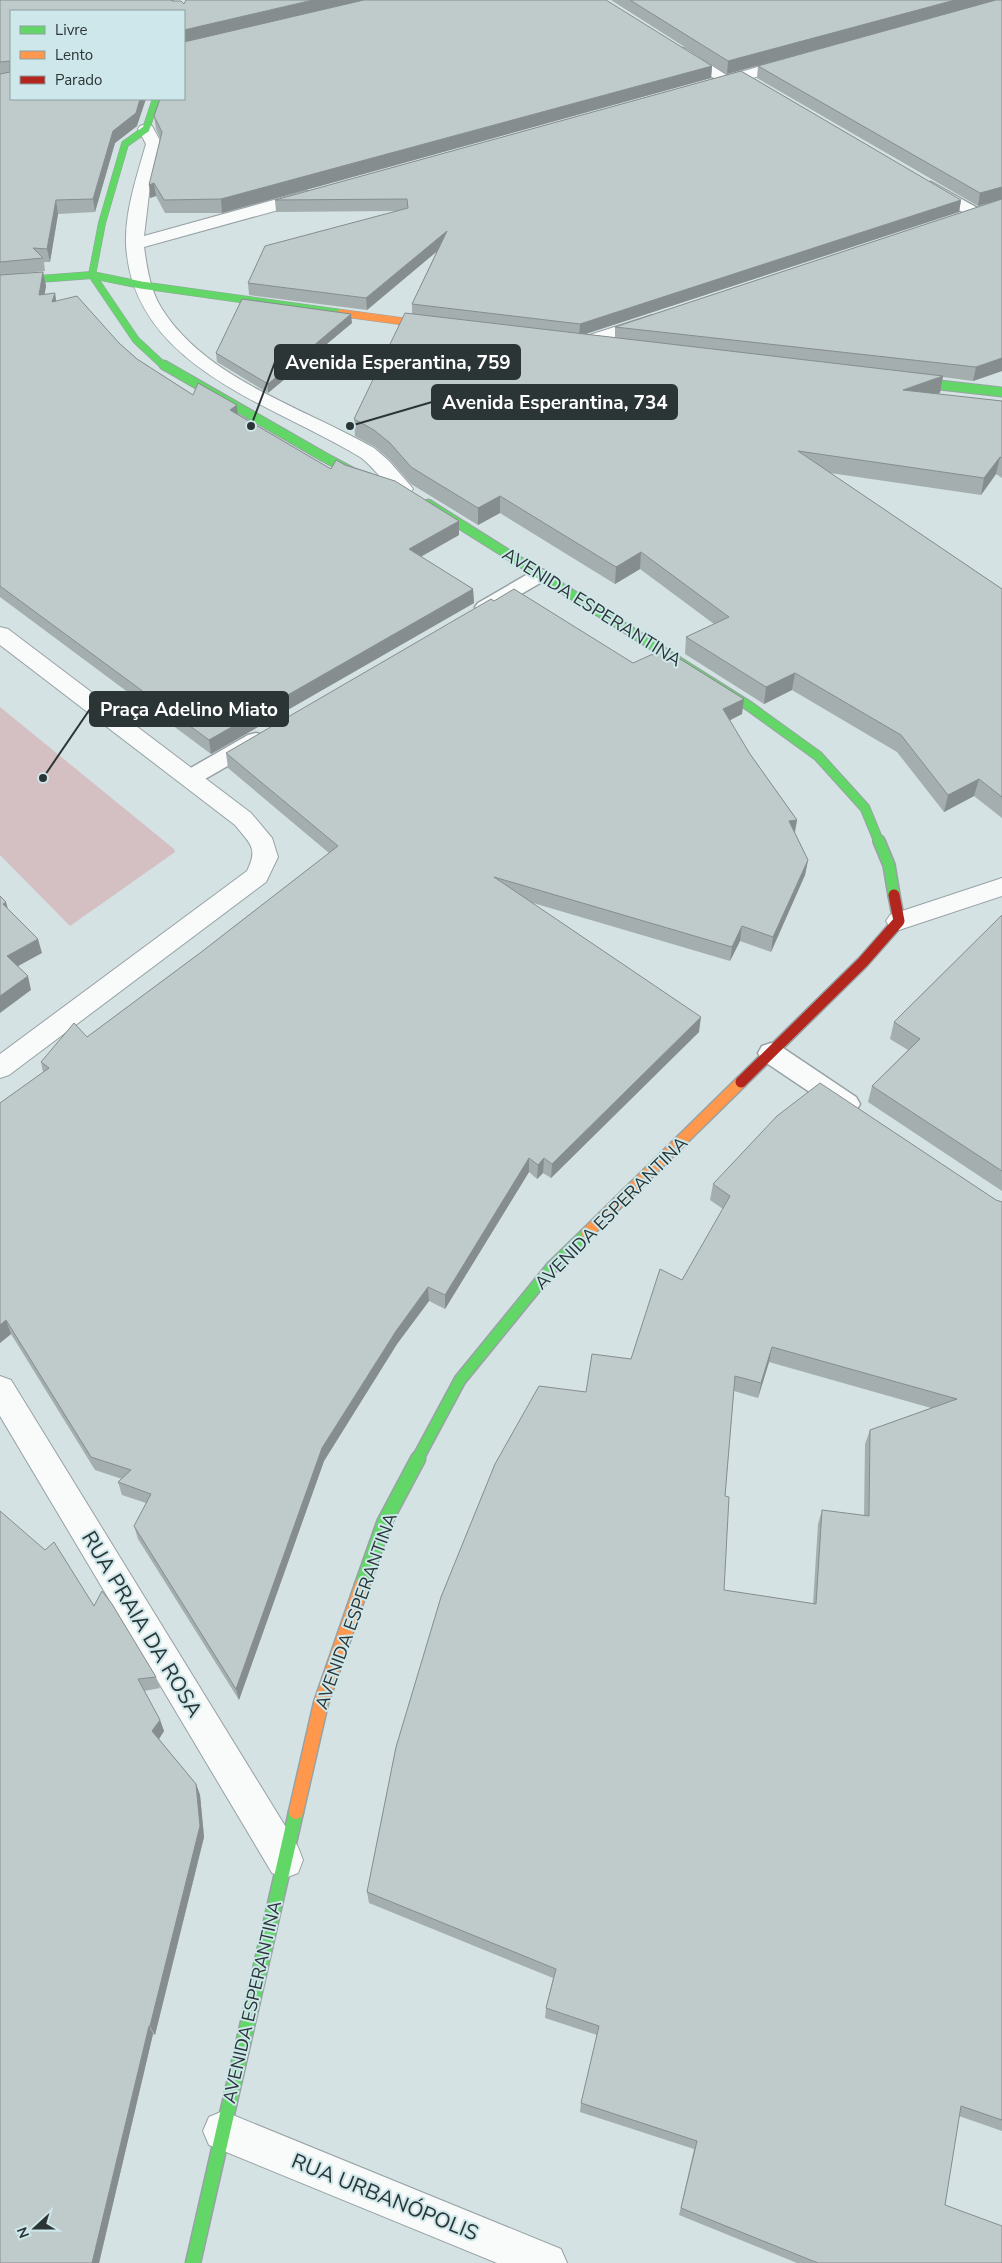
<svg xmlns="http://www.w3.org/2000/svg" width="1002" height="2263" font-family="'Nunito Sans',sans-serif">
  <rect width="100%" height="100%" fill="#d4e2e4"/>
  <path fill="#d4bfc2" d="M0,707l174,142 1,3 -105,74 -70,-71z"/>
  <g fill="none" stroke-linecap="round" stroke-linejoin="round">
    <defs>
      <path id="lane" d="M681,48l5,1 48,31 -7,4 -5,-1 -46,-28 -2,-3 2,-3z
        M931,182l50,28 2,3 -2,3h-12l-44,-26 -2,-3 2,-3z
        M540,569l7,2 3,4 -3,4 -55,32 -7,2 -7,-2 -3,-4 3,-4 55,-32z
        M256,733l8,2 3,5 -3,5 -66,38 -8,2 -8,-2 -3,-5 3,-5 66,-38z
        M771,1043l9,3 76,51 4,7 -4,7 -9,3 -9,-3 -76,-51 -4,-7 4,-7z"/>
      <path id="street" d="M793,57l5,2 3,3 -3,3 -88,25 -5,-2 -3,-3 3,-3z
        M146,124l6,2 10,18 -13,50 -5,42 162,-45h12l2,4 -2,4 -174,48c3,21 6,43 18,62 45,71 143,99 212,139l15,13 21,24 3,4 -3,4c-4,1 -8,3 -12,1 -7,-3 -27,-30 -38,-37 -87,-53 -228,-90 -234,-213 -1,-34 11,-68 20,-100l-8,-15 2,-3z
        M652,315l6,1 3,4 -3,4 -78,25 -6,-1 -3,-4 3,-4z
        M0,627l8,2 243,184 21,25 6,19 -12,25 -257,193 -9,3v-24l247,-183c12,-24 2,-28 -12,-46l-235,-180z
        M1002,878v18l-103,34 -9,-3 -4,-6 4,-6z
        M0,1376l11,4 287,467 5,13 -5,13 -13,5 -13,-5 -272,-457z
        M223,2111l338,138 6,14h-70l-288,-118 -6,-14 6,-14z"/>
      <path id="fast-far3" d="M156,99l-10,30 -21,15 -23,79 -10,52 44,65 29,27
        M0,282l92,-7 49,10 200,28"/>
      <path id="fast-far2" d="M164,365l160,92 30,16 15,5
        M904,381l98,11
        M428,504l321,202 69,50 47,52 14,34"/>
      <path id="fast-far1" d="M879,841l10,24 5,30
        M417,1460l43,-80 92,-113 35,-34"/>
      <path id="fast" d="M362,1585l22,-62 34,-64
        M193,2263l103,-451"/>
      <path id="slow-far2" d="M341,313l96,13"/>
      <path id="slow-far1" d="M587,1233l154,-151"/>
      <path id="slow" d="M296,1812l25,-109 41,-118"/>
      <path id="jam" d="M741,1082l122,-120 36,-41 -5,-26"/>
    </defs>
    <use href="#lane" stroke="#98a2a4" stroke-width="3"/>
    <use href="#street" stroke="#98a2a4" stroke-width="2"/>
    <use href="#fast-far3" stroke="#98a2a4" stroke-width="8"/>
    <use href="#fast-far2" stroke="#98a2a4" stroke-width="11"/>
    <use href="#fast-far1" stroke="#98a2a4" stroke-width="14"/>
    <use href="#fast" stroke="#98a2a4" stroke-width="17"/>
    <use href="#slow-far2" stroke="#98a2a4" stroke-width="8"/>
    <use href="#slow-far1" stroke="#98a2a4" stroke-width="14"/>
    <use href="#slow" stroke="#98a2a4" stroke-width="17"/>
    <use href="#jam" stroke="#98a2a4" stroke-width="14"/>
    <use href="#lane" fill="#f9fbfb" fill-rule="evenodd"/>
    <use href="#street" fill="#f9fbfb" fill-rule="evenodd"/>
    <use href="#fast-far3" stroke="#63d668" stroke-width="7"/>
    <use href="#fast-far2" stroke="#63d668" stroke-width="9"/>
    <use href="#fast-far1" stroke="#63d668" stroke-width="11"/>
    <use href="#fast" stroke="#63d668" stroke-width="14"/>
    <use href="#slow-far2" stroke="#ff974d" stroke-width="7"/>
    <use href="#slow-far1" stroke="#ff974d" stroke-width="11"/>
    <use href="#slow" stroke="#ff974d" stroke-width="14"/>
    <use href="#jam" stroke="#b3261e" stroke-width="11"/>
  </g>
  <path fill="#a4aeaf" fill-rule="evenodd" d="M0,0h174v1l10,3 528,62 -1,12 -489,135h-57l-9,-17 -6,2 10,-60 -4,-9 -2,-13 30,-17v-88h-173l126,115 -22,17 -20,69 -37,2 -8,48h-6l1,9 -32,3 30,-2 3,14 -2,9 11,-2 1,8 63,42 18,16 56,36 45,19 93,55 14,-4 114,56v14l-38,22 52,32 1,14 -263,151 -211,-157z
    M611,0h391v199l-24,7 -221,-128 1,-12 129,-36 -160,44z
    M741,71l220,129 -2,12 -373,122 29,4v-11l387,-128v172l-29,10 -30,-4 -3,16 -3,1 65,7v77l-6,-4 -15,21 -151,-22 172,116v229l-28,-22 -30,16 -47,-60 -105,-62 -28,14 -79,-50 1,-17 28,-13 -74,-55 -25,15 -115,-71 -22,12 -67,-41 -21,-24 -15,-13 -20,-11 -1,-17 58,-105v-10l25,-53 -70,59 -118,-15 -1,-12 147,-72 -119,1 -1,-12z
    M352,323l-84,70 -51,-31 -1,-9z
    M494,601l139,62 109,51 -13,6 21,34 47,66 -2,13 13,27 -3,15 -34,77 -31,-11 -10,20 -197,-58 166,129 -148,146 -8,-5 -6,6 -8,-7 -84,137 -16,-8 -32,43 -73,117 -85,239 -101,-161 -4,-13 12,-23 -24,-8 -4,-13 4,-3 -27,-9 -84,-136 -11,9 43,-271 -2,-10 46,-25 113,-84 129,-100 -101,-85 -2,-15z
    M1002,915v276l-134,-89 4,-16 36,-36 -18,-11 4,-17z
    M713,1184l283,16 6,2v929l-43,-15 -14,89 57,58h-205l-118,-48 15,-66 -114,-37 1,-9 16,-68 -52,-17 1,-10 7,-30 -184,-75 -2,-11 219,-500 45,-33 51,-79 41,-71 -13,-9zM769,1362l162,46 -61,22 -5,14 -1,72 -42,-6 -4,14 -5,80 -89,-14 1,-94 9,-105 24,7z
    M94,1606l62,71 4,11 -16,3 16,29 4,11 -5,8 37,45 4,11 4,42 -49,198 -2,-1 -54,229h-99z"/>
  <path fill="#868d8e" d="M313,0h52l-181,43v-13z
    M955,0h43l-271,74 1,-13z
    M712,66l-1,12 -489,135 -1,-14z
    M140,99h6l-9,27 -22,17 -20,69 -2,-13 20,-68z
    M154,183l2,13 -6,2 -1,-13z
    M1002,187v12l-24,7 2,-13z
    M56,200l2,14 -8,48 -3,-13z
    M961,200l-2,12 -380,124 1,-12z
    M447,231v12l-80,67 -1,-12z
    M43,272l3,14 -4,23 -3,-14z
    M55,293l2,14 -5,-5z
    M351,314l1,9 -84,70v-9z
    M1002,358v13l-29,10 3,-14z
    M943,376l-3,17 -40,14 3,-17z
    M237,405l1,13 -8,-8z
    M1000,457l-4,17 -15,21 3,-17z
    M500,496v17l-22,12v-17z
    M459,521v14l-50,28v-14z
    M641,552l-1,17 -25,15 1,-17z
    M473,589l1,14 -263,151 -2,-14z
    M795,673l-3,17 -28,14 2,-17z
    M744,699l-2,15 -21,11 2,-16z
    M979,779l-5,17 -30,16 4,-17z
    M797,820l-3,15 -5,-14z
    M808,860l-3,15 -34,77 2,-15z
    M6,902l4,14 -7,-12z
    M742,926l-2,15 -10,20 2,-14z
    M38,939l4,14 -31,17 -4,-14z
    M28,976l3,14 -31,23v-17z
    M701,1017l-2,15 -148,146 1,-14z
    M529,1158v14l-84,137v-14z
    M544,1158l-1,15 -6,6 1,-14z
    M428,1287l1,14 -32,43 -73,117 -85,239 -3,-11 86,-241 74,-117z
    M6,1320l5,14 -11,9v-18z
    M772,1347l-3,15 -11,36 3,-15z
    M160,1720l4,11 -7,11 -5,-11z
    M196,1784l4,11 4,42 -49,198 -5,-9z
    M149,2026l4,8 -54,229h-7z"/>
  <path fill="#bfcacb" stroke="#868d8e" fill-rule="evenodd" d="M0,0h171l1,1h9l3,3 2,-4h127l-129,30v-19h-173v88h129l-4,14 -23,18 -20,68 -37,1 -9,49 -14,-1 10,10 -43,4v-188l10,-2v-11l-10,1z
    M364,0h242l106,66 -491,133 -57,1 -10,-17 -5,2 13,-53 -8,-16 6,-17h24v-57z
    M630,0h325l-227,61z
    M996,0h6v187l-22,6 -222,-127z
    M741,71l220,129 -381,124 -168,-20 35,-73 -81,67 -118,-15 17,-37 143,-38 -1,-9 -132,1z
    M1002,199v159l-26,9 -361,-40z
    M43,272l-4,23 16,-2 -3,9 25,-6 42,47 18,16 56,36 5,-12 39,22 -7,5 101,59 5,-9 9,5 50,16 64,40 -50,28 64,40 -264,151 -209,-154v-311z
    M242,299l109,15 -83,70 -52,-31z
    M405,313l538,63 -40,14 99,11v57l-2,-1 -16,21 -186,-27 204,138v208l-23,-18 -31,16 -47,-60 -106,-62 -29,14 -80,-50 43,-20 -88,-65 -25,15 -116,-71 -22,12 -67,-41 -21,-24 -16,-13 -20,-11z
    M514,589l119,74 31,-14 80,50 -21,10 27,45 47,66 -8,1 19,39 -35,77 -31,-11 -10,21 -238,-70 207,140 -149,147 -8,-6 -6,7 -9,-7 -84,137 -17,-8 -32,44 -74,117 -86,241 -102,-163 17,-32 -33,-12 13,-12 -40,-13 -85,-137 -6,5v-222l49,-35 -8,-6 33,-39 13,14 113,-84 138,-107 -112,-93 265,-154 3,2z
    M0,896l6,6 -3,2 35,35 -31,17 21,20 -28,20z
    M1002,915v256l-130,-85 48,-47 -26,-17z
    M820,1083l176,117 6,2v918l-41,-14 -16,99 57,21v37h-184l-137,-55 16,-67 -116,-38 18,-77 -53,-18 10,-39 -189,-77 29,-145 45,-150 54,-133 44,-78 47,6 6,-38 39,5 29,-90 22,11 48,-84 -17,-12 64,-68zM772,1347l185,52 -87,31 -1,86 -47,-6 -6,94 -92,-14 5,-93 -4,-1 10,-120 26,7z
    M0,1511l45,39 9,-8 40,64 8,-15 10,13 44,73 -18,2 22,41 -8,11 44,53 4,42 -50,200h-1l-57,237h-92z"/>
  <g text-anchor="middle" stroke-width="4" stroke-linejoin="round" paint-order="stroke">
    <g font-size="18" fill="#2b3536" stroke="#cee7ea">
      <text transform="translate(592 607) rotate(32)" y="6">AVENIDA ESPERANTINA</text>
      <text transform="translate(611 1213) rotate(-45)" y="6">AVENIDA ESPERANTINA</text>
      <text transform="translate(356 1611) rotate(-70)" y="6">AVENIDA ESPERANTINA</text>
      <text transform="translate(252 2002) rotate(-77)" y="6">AVENIDA ESPERANTINA</text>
    </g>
    <g font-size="21" fill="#2b3536" stroke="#cee7ea">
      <text transform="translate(142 1624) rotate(59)" y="7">RUA PRAIA DA ROSA</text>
      <text transform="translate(385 2197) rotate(22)" y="7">RUA URBANÓPOLIS</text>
    </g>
  </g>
  <path fill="none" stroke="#2b3536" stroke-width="2" d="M251 426L275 362M350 426L432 402M43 778L90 709"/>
  <g fill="#2b3536" stroke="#cee7ea" stroke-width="2">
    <circle cx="251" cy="426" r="5"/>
    <circle cx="350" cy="426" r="5"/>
    <circle cx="43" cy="778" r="5"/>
  </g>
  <g fill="#2b3536" stroke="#2b3536" stroke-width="2">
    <rect x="275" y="345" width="245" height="34" rx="5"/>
    <rect x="432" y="385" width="245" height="34" rx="5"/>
    <rect x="90" y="692" width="198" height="34" rx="5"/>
  </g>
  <g font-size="19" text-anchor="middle" font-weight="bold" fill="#fff">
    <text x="398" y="369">Avenida Esperantina, 759</text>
    <text x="555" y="409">Avenida Esperantina, 734</text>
    <text x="189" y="716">Praça Adelino Miato</text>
  </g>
  <rect x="10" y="10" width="175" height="90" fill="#cee7ea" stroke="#8da0a2"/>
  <rect x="20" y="26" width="25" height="8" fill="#63d668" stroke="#8da0a2"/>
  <text x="55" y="35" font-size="15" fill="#2b3536">Livre</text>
  <rect x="20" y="51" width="25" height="8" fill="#ff974d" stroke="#8da0a2"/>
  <text x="55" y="60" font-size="15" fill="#2b3536">Lento</text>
  <rect x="20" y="76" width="25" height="8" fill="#b3261e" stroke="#8da0a2"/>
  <text x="55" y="85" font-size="15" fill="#2b3536">Parado</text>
  <g transform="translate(35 2228) rotate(249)" stroke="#cee7ea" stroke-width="4" paint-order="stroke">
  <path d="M0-4L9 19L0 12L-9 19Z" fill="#2b3536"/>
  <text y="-8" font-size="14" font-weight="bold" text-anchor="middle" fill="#2b3536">N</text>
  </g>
</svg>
